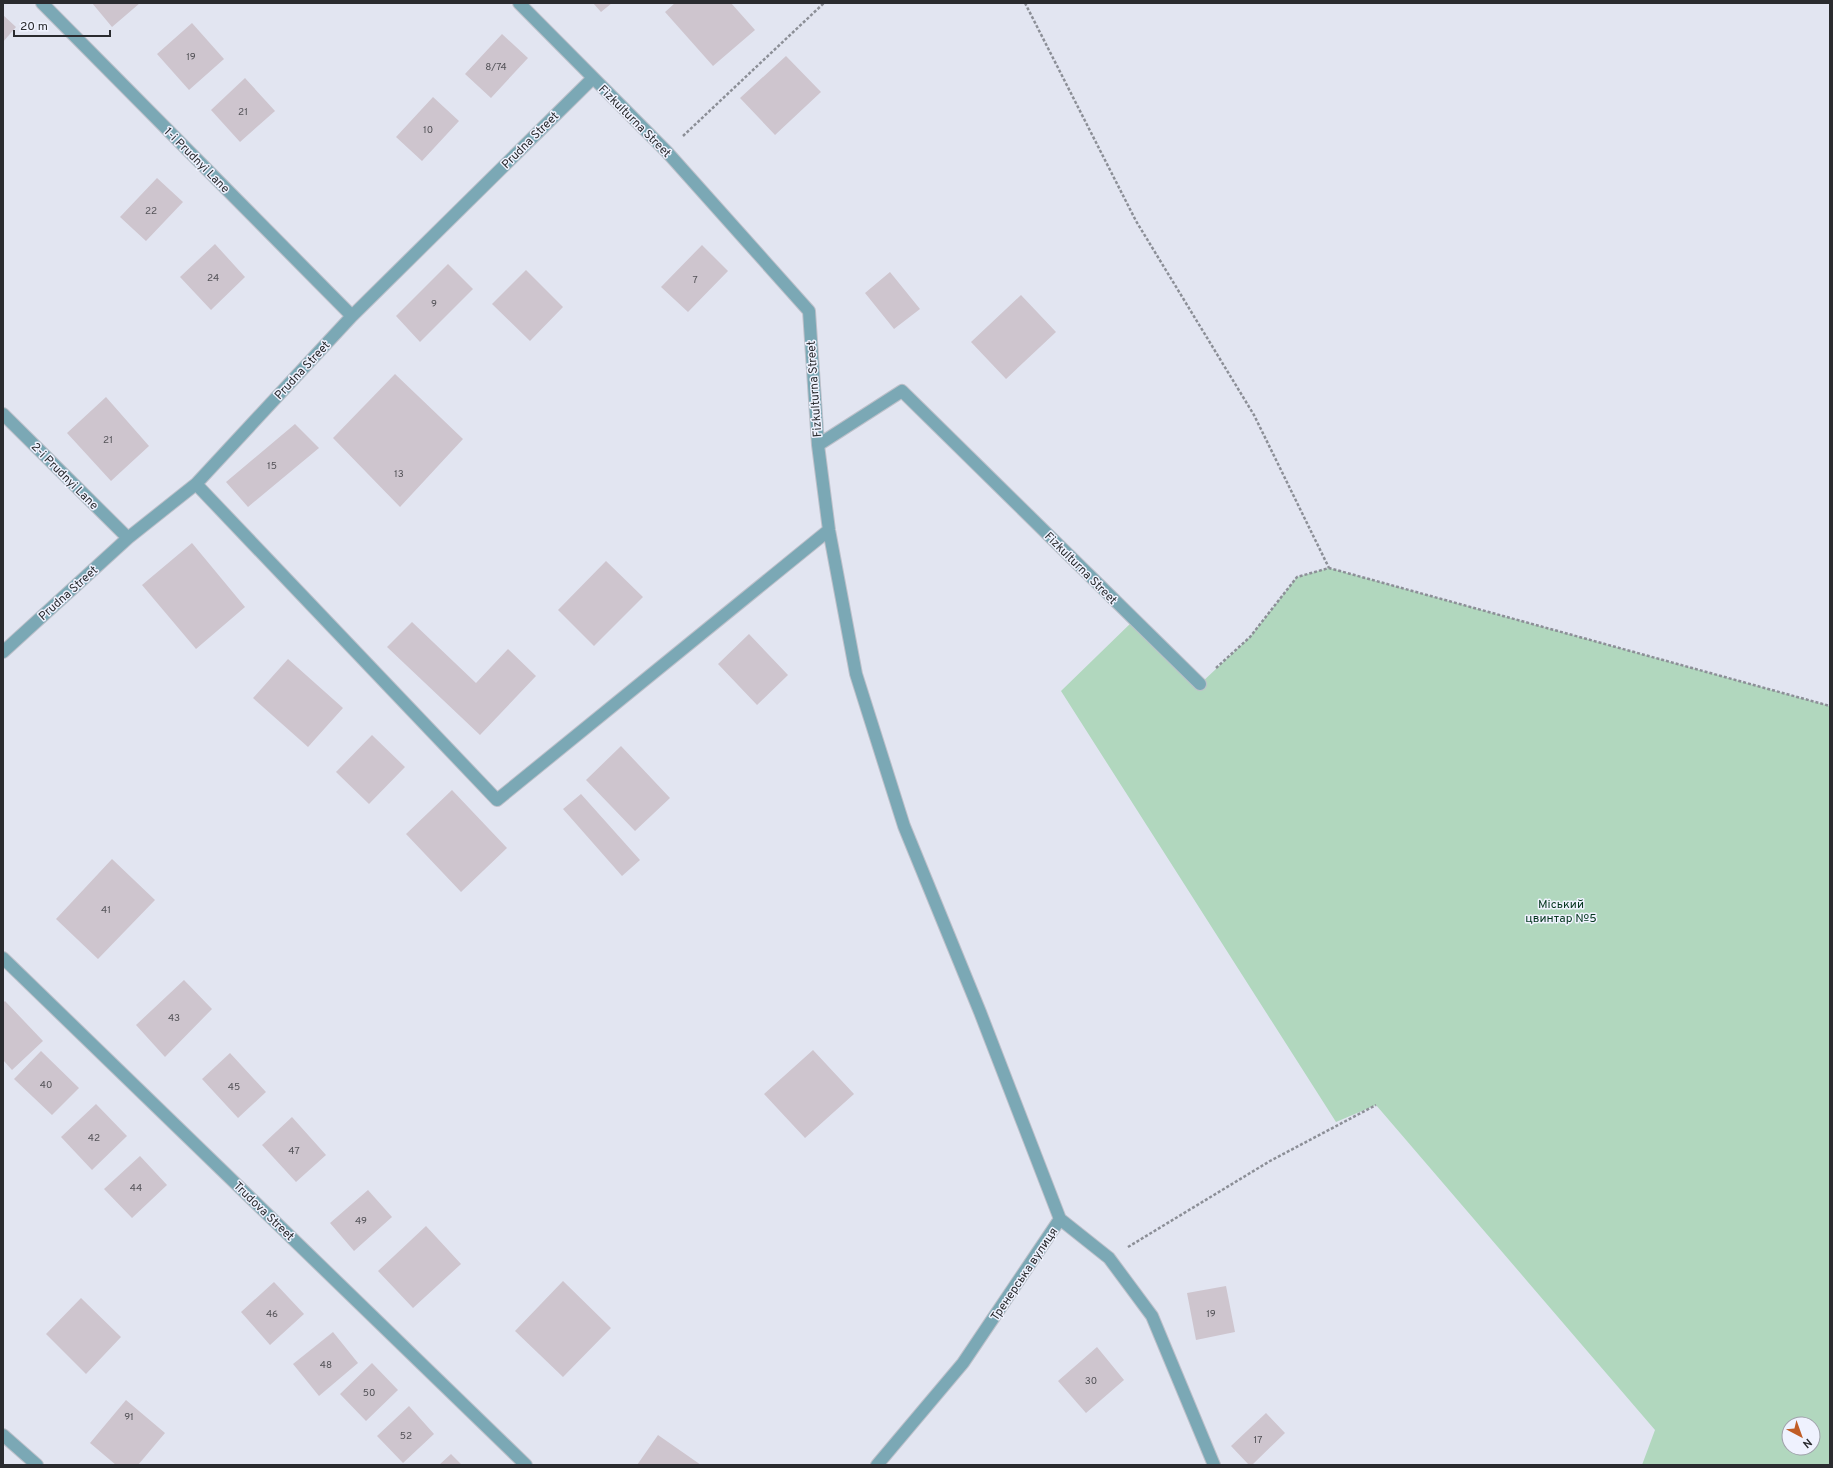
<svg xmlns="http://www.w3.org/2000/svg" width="1833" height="1468" font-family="Overpass,sans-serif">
  <rect width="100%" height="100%" fill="#e2e5f1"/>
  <path fill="#b1d7be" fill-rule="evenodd" d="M1329,568l501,138v759h-188l13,-35 -279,-325 -40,17 -275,-431 73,-71 66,64 50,-47 47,-60zM1789,1424h24v24h-24z"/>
  <path fill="#cec5ce" d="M92,3h48l-28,24z
    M593,3h19l-11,9z
    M675,3h56l24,27 -42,36 -48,-54z
    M3,15l13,12 -13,15z
    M192,23l32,36 -35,31 -32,-36z
    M502,34l26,24 -37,40 -26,-24z
    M786,56l35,36 -46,43 -35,-37z
    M245,78l30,33 -35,31 -29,-32z
    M433,97l26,24 -37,40 -26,-24z
    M157,178l26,24 -37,39 -26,-24z
    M215,244l30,33 -34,33 -31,-33z
    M702,245l26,26 -40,41 -27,-25z
    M448,264l25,25 -53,53 -24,-26z
    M526,270l37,37 -33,34 -38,-37z
    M890,272l30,37 -26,20 -29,-36z
    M1021,295l35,37 -50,47 -35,-37z
    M395,374l68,65 -63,68 -67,-69z
    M106,397l43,49 -38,35 -44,-48z
    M295,424l24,24 -71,59 -22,-25z
    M192,543l53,64 -49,42 -54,-64z
    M606,561l37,36 -49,49 -36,-36z
    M412,622l64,61 32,-34 28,27 -56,59 -93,-88z
    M749,634l39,41 -31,30 -39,-41z
    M288,659l55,49 -35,39 -55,-49z
    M372,735l33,32 -36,37 -33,-32z
    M621,746l49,52 -35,33 -49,-51z
    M452,790l55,58 -46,44 -55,-58z
    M581,794l59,66 -18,16 -59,-67z
    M112,859l43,41 -57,59 -42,-40z
    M184,980l28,29 -47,48 -29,-32z
    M5,1001l38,40 -31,29 -9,-10v-57z
    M813,1050l41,44 -49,44 -41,-44z
    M41,1051l38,37 -27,27 -38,-36z
    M230,1053l36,39 -28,26 -36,-39z
    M96,1104l31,32 -35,34 -31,-33z
    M292,1117l34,38 -30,27 -34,-37z
    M140,1156l27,29 -35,33 -28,-29z
    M368,1190l24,27 -38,34 -24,-28z
    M426,1226l35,38 -48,44 -35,-37z
    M563,1281l48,47 -48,49 -48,-46z
    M274,1282l30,32 -34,31 -29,-33z
    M1226,1286l9,46 -39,8 -9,-47z
    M81,1298l40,39 -35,37 -40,-40z
    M333,1332l25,31 -39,33 -26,-32z
    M1097,1347l27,33 -38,33 -28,-32z
    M372,1363l26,27 -32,31 -26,-27z
    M126,1400l39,33 -27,32h-22l-26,-22z
    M409,1406l25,28 -31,29 -26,-27z
    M1266,1413l19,20 -33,32h-3l-18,-19z
    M658,1435l43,30h-64z
    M451,1454l11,11h-23z"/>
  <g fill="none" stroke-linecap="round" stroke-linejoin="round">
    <defs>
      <path id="minor" d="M42,3l310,313
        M519,3l148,149 142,159 9,134 84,-54 298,293
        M3,414l125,124
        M818,445l11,85 27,144 48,152 76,186 80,207
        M196,484l301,316 332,-270
        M3,652l125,-114 68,-54 156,-168 241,-238
        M3,958l523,507
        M3,1435l34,30
        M877,1465l86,-102 97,-144 49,39 43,58 62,149"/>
    </defs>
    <use href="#minor" stroke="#bdc0ca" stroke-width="14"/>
    <path stroke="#8c8f97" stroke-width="2.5" stroke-dasharray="3 2" stroke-linecap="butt" d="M1025,3l111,218 118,194 75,153
      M683,136l141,-133
      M1216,668l34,-31 47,-60 32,-9 501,138
      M1128,1247l142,-86 106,-56"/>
    <use href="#minor" stroke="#7ba8b5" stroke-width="12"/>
  </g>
  <g text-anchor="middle" stroke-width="3" stroke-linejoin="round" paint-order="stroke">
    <g font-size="10" fill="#535257">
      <text x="191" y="60">19</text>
      <text x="496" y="70">8/74</text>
      <text x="243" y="115">21</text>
      <text x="428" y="133">10</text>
      <text x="151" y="214">22</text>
      <text x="213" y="281">24</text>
      <text x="695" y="283">7</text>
      <text x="434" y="307">9</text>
      <text x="108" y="443">21</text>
      <text x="272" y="469">15</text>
      <text x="399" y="477">13</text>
      <text x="106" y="913">41</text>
      <text x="174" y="1021">43</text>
      <text x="46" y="1088">40</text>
      <text x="234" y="1090">45</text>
      <text x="94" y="1141">42</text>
      <text x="294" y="1154">47</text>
      <text x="136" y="1191">44</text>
      <text x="361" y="1224">49</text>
      <text x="272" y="1317">46</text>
      <text x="1211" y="1317">19</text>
      <text x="326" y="1368">48</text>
      <text x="1091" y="1384">30</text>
      <text x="369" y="1396">50</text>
      <text x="129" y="1420">91</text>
      <text x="406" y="1439">52</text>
      <text x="1258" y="1443">17</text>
    </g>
    <g font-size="12" fill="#2a2b2f" stroke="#eff2fe">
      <text transform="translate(635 121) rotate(45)" y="4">Fizkulturna Street</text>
      <text transform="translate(530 140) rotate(-45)" y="4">Prudna Street</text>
      <text transform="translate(197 160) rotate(45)" y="4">1-i Prudnyi Lane</text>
      <text transform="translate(302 370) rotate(-47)" y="4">Prudna Street</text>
      <text transform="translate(814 389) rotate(-94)" y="4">Fizkulturna Street</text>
      <text transform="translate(65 476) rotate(45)" y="4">2-i Prudnyi Lane</text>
      <text transform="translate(1081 568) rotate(45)" y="4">Fizkulturna Street</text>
      <text transform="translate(68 593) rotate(-42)" y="4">Prudna Street</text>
      <text transform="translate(264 1211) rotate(44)" y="4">Trudova Street</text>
      <text transform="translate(1024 1274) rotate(-56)" y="4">Тренерська вулиця</text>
    </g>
    <g font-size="12" fill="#04361e" stroke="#eff2fe">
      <text x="1561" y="908">Міський<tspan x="1561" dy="14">цвинтар №5</tspan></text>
    </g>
  </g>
  <rect width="1833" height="1468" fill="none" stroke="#2a2b2f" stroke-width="8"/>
  <g transform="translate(1801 1436) rotate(139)"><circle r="19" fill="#eff2fe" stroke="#a0a2ab"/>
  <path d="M0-3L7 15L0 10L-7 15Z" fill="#c15d26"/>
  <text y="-6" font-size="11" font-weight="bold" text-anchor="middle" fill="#2a2b2f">N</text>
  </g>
  <path d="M14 30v6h96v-6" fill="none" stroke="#2a2b2f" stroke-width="2"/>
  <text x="20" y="30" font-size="12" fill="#2a2b2f" stroke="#eff2fe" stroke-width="3" paint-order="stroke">20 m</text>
</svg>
